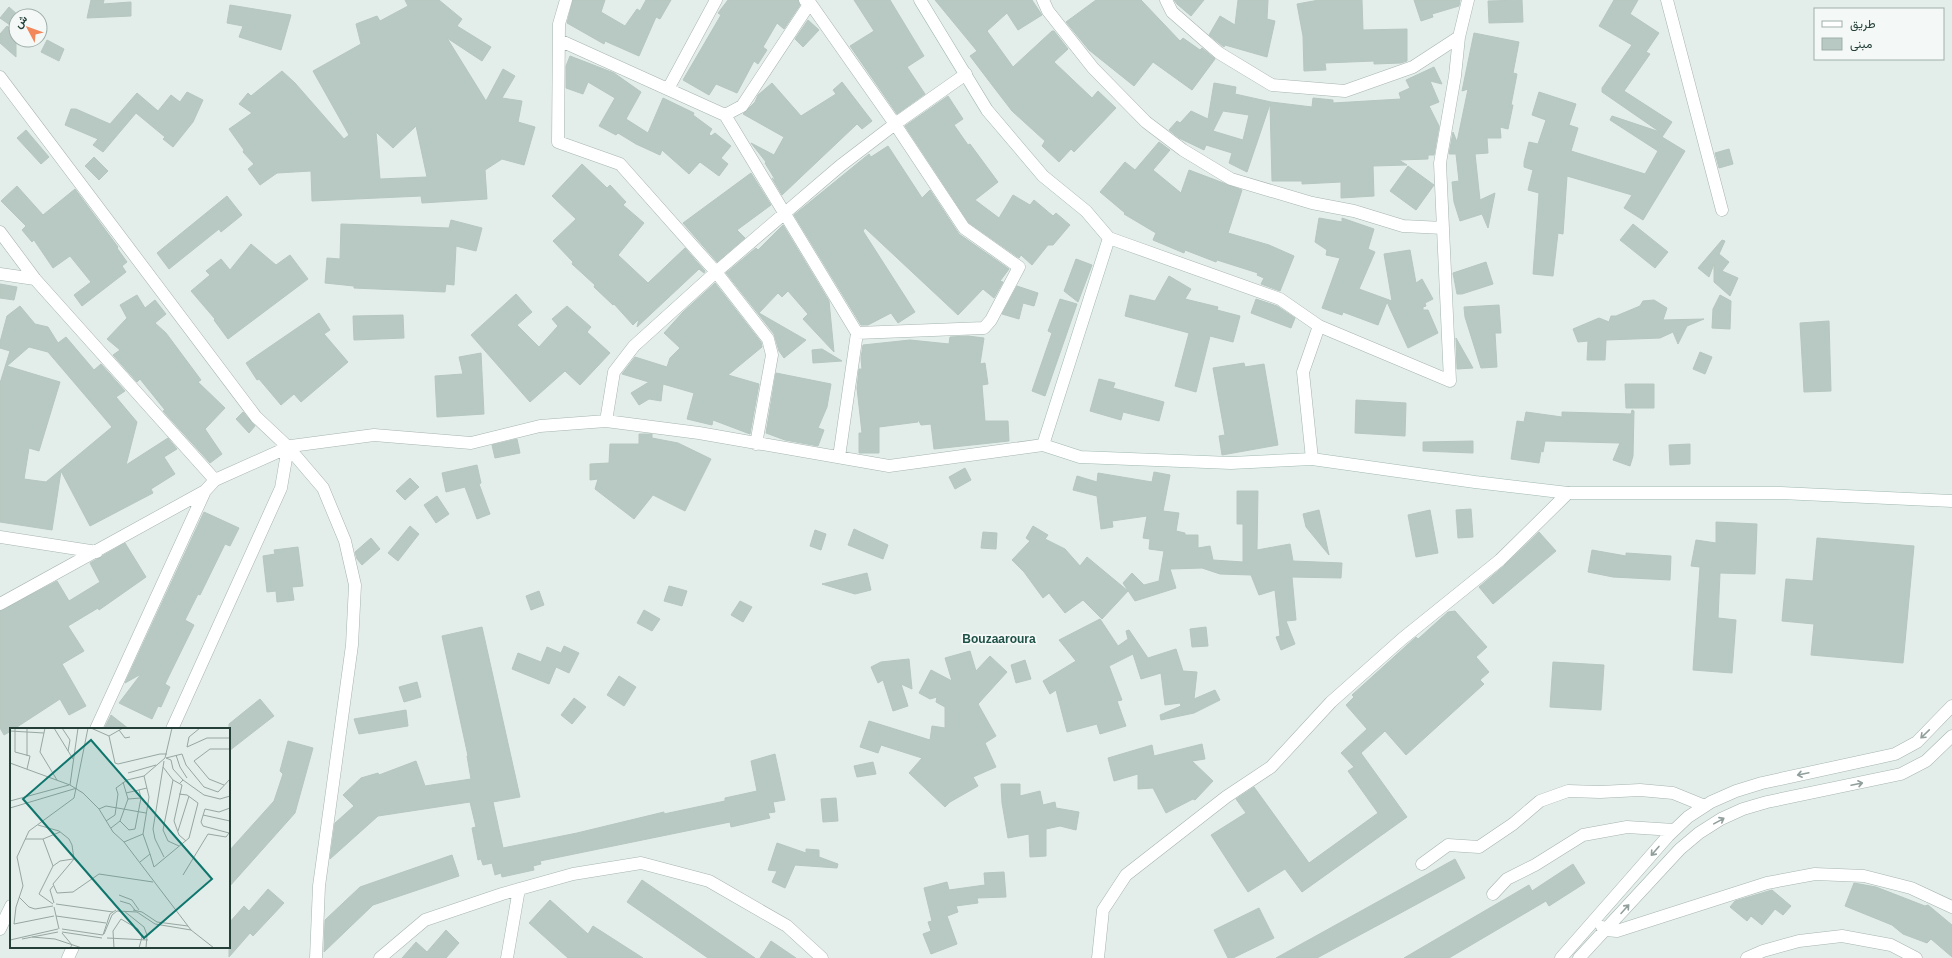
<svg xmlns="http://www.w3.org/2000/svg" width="1952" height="958" font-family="Arial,Vazirmatn,sans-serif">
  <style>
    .building { fill: #b8c8c2; stroke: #b6c7c0; fill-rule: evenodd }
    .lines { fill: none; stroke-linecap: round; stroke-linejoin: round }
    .street-casing { stroke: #a6b5b0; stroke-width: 13 }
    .secondary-casing { stroke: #a1b9b2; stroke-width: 13 }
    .street { stroke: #fff; stroke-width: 12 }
    .secondary { stroke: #fff; stroke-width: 12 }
    .oneway { stroke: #919f9c }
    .labels { text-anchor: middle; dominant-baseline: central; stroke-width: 3.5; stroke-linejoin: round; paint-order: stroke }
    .neighbourhood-label { font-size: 12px; font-weight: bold; fill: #1e5147; stroke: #f4f9f7 }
    .inset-road { fill: none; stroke: #96a7a2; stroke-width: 1 }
    .view { fill: #0f766e; fill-opacity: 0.15; stroke: #0f766e; stroke-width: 2 }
    .inset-edge { fill: none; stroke: #233f38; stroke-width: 2 }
  </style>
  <rect width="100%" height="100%" fill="#e3ede9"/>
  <path class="building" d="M91,0h13l-1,4 28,-2v14l-44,2z
    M405,0h34l23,19 -5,7 34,21 -9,14 -35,-23 39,63 17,-32 12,7 -13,22 20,3 -4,21 17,5 -11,38 -22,-6 -17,11 2,29 -65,4 -1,-7 -109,5 -1,-30 -34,2 -17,12 -12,-16 6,-5 -11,-12 1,-2 -15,-21 23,-16 -13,-9 9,-11 3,3 31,-25 13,12 49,56 5,-4 -36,-64 48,-27 -5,-20 21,-8 3,5 28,-15zM416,126l11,51 -47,2 -4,-47 17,16z
    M573,0h32l-4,12 24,14 12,-17 3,2 6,-11h25l-11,19 -4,-2 -17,39 -34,-15 -1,3 -37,-21z
    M728,0h70l2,5 -16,24 -7,-6 -14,24 4,3 -9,14 -4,-3 -17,32 -21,-9 -7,11 -26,-15 38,-65 -3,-2z
    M854,0h36l34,56 -17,11 18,27 -28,20 -47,-68 24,-15z
    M935,0h97l10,15 -24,15 -11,-17 -20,18 26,36 39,-36h2l14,18 -14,13 38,36 6,-7 18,17 -42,44 -3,-3 -12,13 -17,-16 3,-5 -33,-30 -23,-30 -19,-25 7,-5z
    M1096,0h45l39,41 3,-3 17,12 2,-2 13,11 -23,31 -39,-28 -19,24 -45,-36 -23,-28z
    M1174,0h30l-13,16 -14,-12z
    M1238,0h30l-1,19 8,2 -8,36 -42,-12 -1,2 -15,-12 11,-19 15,9z
    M1319,0h43l1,30 44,-1v32l-6,2 -27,1v-3l-49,2 1,7 -22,1 -1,-35 -6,-32z
    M1414,0h46l-1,6 -27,8 1,3 -12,4z
    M1522,0l1,22 -34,1 -1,-22z
    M1614,0h24l-8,14 29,19 -13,19 4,2 -26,37 48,31 -10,15 23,14 -42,69 -19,-12 8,-13 -65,-19 -4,58 -5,-1 -5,43 -20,-2 6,-81 -11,-3 5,-20 -9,-3v-5l5,-20 9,2 8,-24 -14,-5 7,-23 37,12 -7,21 9,3 -7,23 74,23 13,-23 -48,-31 2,-4 48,16 -58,-40v-4l30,-43 -33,-19z
    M230,5l61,10 -10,35 -42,-13 4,-11 -16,-3z
    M9,7l9,8 -8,10 -10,-7z
    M808,20l11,10 -16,17 -8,-8z
    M7,26l9,7v24l-16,-14v-9z
    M1474,33l45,9 -6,31 4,1 -6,31h2l-5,24 -8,-2 1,11h-14l1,15 -13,1 5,46 15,-7 -7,35 -6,-14 -22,7 -6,-19 -2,-20 7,-1 -3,-27h-7l4,-22 4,10 11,-53 -6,2z
    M47,40l17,9 -5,12 -18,-9z
    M570,56l44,17 27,19 -15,27 22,14 15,-35 31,15 -1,2 19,14 -3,5 2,2 4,-3 16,13 -10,12 7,6 -9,12 -19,-14 -11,12 -27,-24 -2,5 -24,-11 -18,-11 -2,2 -17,-9 16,-28 -27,-16 -5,12 -17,-6v-22z
    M1434,67l8,17 -12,-3 9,21 -10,4 10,20 -5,29h-6v4l-29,1 8,5 -34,1 1,30 -33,2v-16l-39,2v-3h-30l-2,-77 -23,68 -18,-9 3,-10 -26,-8 -2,5 -25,-12 -10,-8 8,-9 3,2 11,-12 17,8 6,-36 22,4 -1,7 36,8 41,5 1,-9 20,2v3l68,-4 -2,-6 11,-5 -4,-8zM1223,111l26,4 -6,25 -30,-9z
    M842,82l30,39 -10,8 -5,-5 -75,71 -10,-17 4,3 -11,-18 1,-1 -15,-19 23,12 10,-18 -41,-23 12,-12 3,-7 14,-12 29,33 35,-22 -3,-4z
    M187,92l16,8 -10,22 -20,25 -10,-8 2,-2 -29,-24 -33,39 -10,-7 5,-6 -33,-14 6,-16h5l34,15 27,-31 21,18 13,-16 9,7z
    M948,96l15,23 -9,6 14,20 2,-1 28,38 -23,18 24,18 14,-23 17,10 4,-5 19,16 3,-3 14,12 -17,20h-5l-16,20 -11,-10 -2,3 -50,-35 -64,-97z
    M26,130l23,27 -8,7 -24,-26z
    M1159,142l11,8 -17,20 28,23 8,-23 53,20 -14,43 41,12 25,11 -14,35 -19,-7 3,-6 -7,-3 1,-2 -41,-13 -1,2 -31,-12 -1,3 -31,-13 3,-7 -32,-19 1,-1 -25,-21 25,-30 10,8z
    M888,146l34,52 8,-8 29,44 50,35 -9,12 3,1 -9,16 -11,-9 -25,26 -93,-87 -2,3 52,81 -17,11 -7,-10 -23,12h-7l-67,-110 75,-61 2,3z
    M1729,149l4,15 -14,4 -4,-15z
    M94,157l14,14 -9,9 -14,-14z
    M582,164l25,24 3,-3 16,17 -3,3 21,18 -26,32 30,28 37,-35 20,23 -1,2 -5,-4 -62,58 2,-8 -6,6 -19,-21 -1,1 -19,-18 1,-2 -23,-21 1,-2 -20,-21 23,-22 -24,-23z
    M1408,166l26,19 -18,25 -26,-19z
    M751,173l20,32 -34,25 8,8 -28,24 -34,-39z
    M17,186l26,29 32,-26 43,58 -1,1 10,14 -5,4 4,6 -44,34 -8,-11 17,-13 -21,-26 -17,12 -19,-28 -2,2 -10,-12 4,-4 -25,-25z
    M227,196l15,19 -21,17 -2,-3 -50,40 -12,-16z
    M1319,218l23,4v-4l32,11 -6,20 7,3 -16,37 33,12 -8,-47 26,-4 6,33 6,-4 11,20 -8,4 1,3 -3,1v3h5l10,23 -30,15 -21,-46 -9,23 -35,-13 -1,3 -20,-7 18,-50 -14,-3 1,-5 -12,-8z
    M451,220l31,8 -6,23 -20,-5 -2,39 -8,-1 -1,8 -91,-4v-2l-29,-3 2,-25 13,1 1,-35 108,4z
    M1633,224l35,28 -13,16 -35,-28z
    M783,225l46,76 5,51 -31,-33 5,-5 -20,-23 -6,6 -4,-4 -19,20 47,27 -22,18 -5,-7 -5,-17 -48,-61 30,-25 2,2z
    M1722,240l3,1 -6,13 10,8 -7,9 16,7 -8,18 -16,-14v-18l-5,13 -11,-9z
    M251,244l25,21 14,-10 18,24 -80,60 -14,-19 1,-1 -24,-28 19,-16 -4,-4 15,-12 9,11z
    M1076,259l16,6 -14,37 -14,-11z
    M1486,262l7,22 -31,10h-5l-4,-21z
    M1169,276l22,13 -6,10 33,8 -1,3 23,6 -7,26 -23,-6 -14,56 -21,-6 14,-53 -64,-17 5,-21 25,6z
    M715,283l46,59 1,5 -34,28 31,9 -9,50 -37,-14 -1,5 -25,-6 7,-26 -31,-9 -2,17 -12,-2 -10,6 -8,-12 18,-11 -27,-8 13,-17 32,10 3,-9 10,-10 -16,-15 19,-21z
    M0,284l17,3 -3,13 -14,-2z
    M1017,286l21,7 -4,13 -11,-3 -4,16 -17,-5z
    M516,294l16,18 -15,13 22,22 19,-21 -6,-7 15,-13 24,21 -4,5 23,21 -30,32 -15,-14 -35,31 -59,-67z
    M137,295l8,13 10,-8 11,14 -11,9 11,10 35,47 -3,2 27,26 -20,21 17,25 -12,9 -47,-52 2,-1 -25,-31 -3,3 -24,-27 7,-5 -13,-11 20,-21 -7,-13z
    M1720,295l11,6 -1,28 -18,-1 1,-19z
    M1060,299l17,5 -32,92 -13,-5 20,-58 -4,-2z
    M1256,299l21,7 18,12 -4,10 -40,-15z
    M1654,300l13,8 -4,12 41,-1 -17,7 -9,18 -5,-12 -13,6 -54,2 -1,20h-18l1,-19 -10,1 -5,-13 26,-11 10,4 2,-6h5l24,-10 3,-5z
    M1499,305l2,28h-6l2,34 -16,1 -16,-51 -1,-10z
    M20,306l15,18 13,3 10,16 8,-6 28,33 7,-6 24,27 -9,6 21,25 -11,43 42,-27 9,11 -13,8 11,17 -24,15 2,4 -63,33 -29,-55 -9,59 -52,-8v-139l10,-32 -10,-3v-6l7,-26zM29,347l19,5 64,75 -66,55 -22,-3 5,-31 10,3 21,-69 -53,-16z
    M319,313l11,17 -6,4 24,28 -47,40 -7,-8 -13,11 -22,-26 -2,1 -11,-17z
    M403,315l1,23 -50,2 -1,-24z
    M1829,321l2,70 -27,1 -4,-69z
    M968,336l16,2 -4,26 5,-1 3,21 -6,1 3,36h23l1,20 -75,8 -3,-25 -10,1 -3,-6v3l-39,5v26h-20v-20h3l-5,-45 2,-19h3l-1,-11 2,-13 47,-5 39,4 1,-7z
    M1456,338l17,30 -16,1z
    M822,349l20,12 -29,2 -1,-13z
    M1700,352l12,5 -7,17 -12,-5z
    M481,353l3,61 -47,3 -2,-41 28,-2 -4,-17z
    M1244,363l1,4 19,-3 14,81 -56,10 -3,-19 6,-1 -12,-67z
    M776,373l55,11 -4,23 -9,21 6,2 -6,16 -33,-6 -19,-7z
    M1099,379l16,4 -2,5 51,14 -5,19 -36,-9 -2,8 -31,-9z
    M1625,384h29v24h-28z
    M1356,400l50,3 -1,33 -50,-3z
    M1632,410l2,1 -1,45 -3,10 -17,-6 7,-17 -75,-2 -2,11 -2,-1 -2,12 -28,-4 6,-38 7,1 2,-10 36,5v-5l69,2z
    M243,412l12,14 -6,7 -13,-14z
    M639,434h13v4l26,5 33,16 -26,52 -32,-16 -19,24 -39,-30 3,-10 -8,1v-16l19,-1 1,-19h29z
    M517,439l3,14 -25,5 -3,-13z
    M1473,441v12l-50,-2v-9z
    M1690,444v20l-20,1 -1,-20z
    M477,465l4,18 -2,1 11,30 -13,5 -12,-32 -19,5 -4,-19z
    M965,468l6,12 -16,9 -6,-12z
    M1154,472l16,3 -7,36 16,2 -3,18 9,2v2h13v13l12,-2 3,14 30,2v-38h-6v-33h21l-1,59 33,-6 3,17 49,2 -1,15 -49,-1 4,43 -10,1 9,23 -14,6 -5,-13 4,-1 -5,-46 -16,5 -8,-20 -31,-1 -18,-6 -32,1 6,19 -41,13 -12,-18 9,-10 12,12 15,-4 5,-30 -15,-2 1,-10 -7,-1 4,-22 -35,5 1,6 -12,2 -4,-33 -24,-6 4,-14 20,6 1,-9 54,9z
    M410,478l9,9 -14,13 -9,-9z
    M437,496l12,18 -13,9 -12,-18z
    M1471,509l2,28 -15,1 -2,-28z
    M1319,510l10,45 -23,-28 -3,-13z
    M1430,510l8,43 -22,4 -8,-42z
    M204,512l35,16 -9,18 -5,-2 -25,51 -2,-1 -13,26 9,5 -29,59 5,3 -9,20 -3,-1 -6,13 -33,-16 22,-29 -16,9z
    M1716,522l41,2 -2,50 -35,-1 -2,45 18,2 -4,53 -39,-3 7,-103 -9,-1 5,-26 20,3z
    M410,526l9,8 -21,27 -10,-8z
    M1033,526l15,9 -3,4 20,10 15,17 7,-9 41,34 -26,28 -19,-19 -18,13 -16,-20 -6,5 -19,-26 -12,-12 18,-19 -4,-3z
    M854,529l34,16 -5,14 -35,-14z
    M815,530l11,4 -5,16 -11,-4z
    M983,532l14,1 -1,16 -15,-1z
    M1539,532l17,19 -63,53 -14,-17 26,-22z
    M371,538l9,11 -18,16 -5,-6 -2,-7z
    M1817,538l97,8 -11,117 -92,-8 3,-31 -32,-3 4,-42 27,2z
    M125,543l21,34 -47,33 -1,-2 -30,18 16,25 -22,13 24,42 -17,9 -9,-16 -46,30h-3v2l-7,4 -4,-7v-117l57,-30 12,20 31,-19 -10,-19z
    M298,547l5,39 -11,1 2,13 -17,2 -1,-11 -9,1 -4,-36 12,-2 -1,-4z
    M1592,550l34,6v-3l45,3 -1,24 -57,-3 -25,-5z
    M867,573l4,17 -16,4 -33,-10z
    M669,586l18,5 -5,15 -18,-5z
    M539,591l5,14 -13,5 -5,-14z
    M740,601l12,6 -9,15 -12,-7z
    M644,610l16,9 -8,12 -15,-8z
    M1455,611l32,36 -11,10 13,15 -9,8 4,4 -78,71 -21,-24 -24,22 46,64 -105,75 -17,-23 -37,23 -37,-57 35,-22 -10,-14 18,-12 55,76 69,-50 -30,-42 6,-4 -13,-14 26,-24 -21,-24 8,-8 -2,-2 64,-58 2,2 30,-27z
    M1100,619l18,27 10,-7 -2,-8 3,-1 19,28 28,-9 7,22 14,1 -3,27 21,-9 5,10 -26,13 -33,7 -1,-5 21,-9 -1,-3 -15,2 -4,-32 -20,6 -8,-25 -24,12 13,34 -5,1 9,25 -26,8 -3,-10 -30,8 -11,-42 -6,4 -7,-13 33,-20 -17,-21z
    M482,627l38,170 -27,5 10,46 74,-15 87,-21v2l61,-13v-3l32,-7 -6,-30 24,-7 10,46 -12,2 2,10 -7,1 2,5 -39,9 -1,-5 -190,39 1,3 -8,2 1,4 -32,7 -1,-4 -6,2 -3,-12 -9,2 -2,-6 -3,1 -6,-32 4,-1 -6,-25 -92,14 -48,43 5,-36 19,-17 -11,-11 18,-17 17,-5 1,2 37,-14 9,25 46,-7 -4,-23h1l-26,-120z
    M1206,627l2,19 -16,1 -2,-18z
    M564,646l15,7 -10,20 -13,-6 -7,17 -37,-15 6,-16 23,9 6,-15 14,6z
    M970,651l6,20 14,-15 17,16 -29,32 18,32 -11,7 11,24 -23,10 5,9 -28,16 -5,5 -36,-34 13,-15 -41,-13 -3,8 -18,-6 9,-26 61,19 2,-14 13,2v-21l-9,-5 1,-5 -7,2 -11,-6 12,-23 21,11 -7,-23z
    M909,659l3,30 -11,-5 7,22 -15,5 -10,-31 -5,3 -7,-16 10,-5z
    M1025,660l6,19 -15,4 -5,-18z
    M1553,662l51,3 -3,45 -51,-3z
    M619,676l17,11 -12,19 -17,-11z
    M417,682l4,15 -17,5 -5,-15z
    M574,698l12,9 -14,17 -11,-9z
    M260,699l14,17 -45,35v-27z
    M406,710l2,16 -49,8 -5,-15z
    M111,715l18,14h-25z
    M288,741l25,7 -18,65 -66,74v-36l45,-50 9,-27 -3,-3z
    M1202,744l3,15 -13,2 21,20 -18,19 -2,-1 -27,14 -13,-25 -15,1v-15l-24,7 -6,-23 44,-13 2,11z
    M873,762l3,12 -19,3 -3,-11z
    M1001,784h19v12l20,-5 3,14 12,-3 1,6 23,4 -3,18 -16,-4 -14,3v27l-16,1 -1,-23 -21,4 -6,-35z
    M836,798l2,23 -15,1 -2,-23z
    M777,843l29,10v-4l13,1v7l19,7 -1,4 -42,-3 -10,23 -13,-6 5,-11 -9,-1z
    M452,855l7,21 -86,29 -49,47 1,-32 35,-33z
    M1455,859l10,19 -70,38 -78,42h-41z
    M1573,864l12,19 -36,23 -3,-5 -97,57h-45l125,-73 3,6z
    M1004,872l2,25 -29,1 1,5 -22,3 2,6 -11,4 10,28 -26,10 -8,-20 8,-3 -3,-9 4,-1 -8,-33 23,-6 2,8 36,-5 -1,-12z
    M642,880l113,78h-47l-81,-56z
    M1854,883l22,4 49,19 3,-1 24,20v32l-21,-18 -4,4 -24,-9 -11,-9 -47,-19z
    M268,889l16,14 -31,33 -3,-3 -21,24v-34l15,-17 5,5z
    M1772,890l19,16 -8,9 -8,-6 -13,16 -11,-9 -4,5 -17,-14 5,-6z
    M550,900l38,34 5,-8 50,32h-75l-39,-35z
    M1259,908l15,30 -41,20h-5l-14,-28z
    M446,930l13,13 -13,15h-44l14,-16 11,10z
    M771,941l25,17h-36z"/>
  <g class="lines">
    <g class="street-casing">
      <path id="street" d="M566,0l-7,24 -1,118 62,22 96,108 52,67 4,16 -16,89
        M805,0l5,3 85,121 69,104 55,39 -28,53 -7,8 -127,5
        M1043,0l5,11 45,57 53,54 37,28 48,29 81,24 42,8 49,15 40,2
        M1166,0l6,12 47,41 53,32 73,6 68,-24 46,-30
        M1667,0l55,210
        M559,40l166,75 132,218 -18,124
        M0,77l256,340 32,30 35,41 22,53 10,44 -3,60 -33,241 -3,72
        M668,89l48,-89
        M725,115l17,-9 68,-103
        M0,232l35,47 180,201
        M1109,238l171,61 39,27 -16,46 9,87
        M0,274l35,5
        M1319,326l131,55 -10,-218 15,-87 4,-39 9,-37
        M606,421l8,-49 20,-26 82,-74 124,-106 55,-42 71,-50
        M0,537l97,15
        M0,604l205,-113 10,-11 76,-34 83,-11 97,8 69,-17 66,-5 93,12 190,33 154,-21
        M96,729l109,-238
        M172,729l109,-241 7,-41
        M1433,856l-11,8 26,-19 31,2 34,-23 27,-23 28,-10 32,1 40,-2 33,3 32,13
        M1493,894l14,-15 28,-14 48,-30 44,-8 47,3
        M1602,927l4,3 11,1 150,-48 48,-9 49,2 47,12 41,19
        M0,929l11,-23
        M68,958l5,-11
        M380,958l45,-38 77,-26 71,-20 68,-11 68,18 78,45 35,32
        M507,958l12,-69
        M1098,958l5,-48 23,-35 100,-78 45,-30 60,-65 71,-63 98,-79 68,-67
        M1561,958l107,-122 20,-19 23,-15 25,-11 26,-8 133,-29 22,-12 35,-36
        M1579,958l101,-109 19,-16 22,-14 22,-10 24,-7 134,-28 25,-13 26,-25
        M1747,958l16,-7 36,-10 43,-5 49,9 25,13"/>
    </g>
    <g class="secondary-casing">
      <path id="secondary" d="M920,0l67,110 56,66 43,35 23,27 -66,207 37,12 151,6 81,-4 163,23 93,11h213l171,8"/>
    </g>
    <use href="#street" class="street"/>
    <use href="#secondary" class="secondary"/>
  </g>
  <defs><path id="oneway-shaft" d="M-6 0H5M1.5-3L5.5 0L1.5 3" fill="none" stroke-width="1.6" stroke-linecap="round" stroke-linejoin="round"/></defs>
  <g class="oneway">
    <use href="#oneway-shaft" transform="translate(1925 734) rotate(136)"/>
    <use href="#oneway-shaft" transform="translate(1803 774) rotate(168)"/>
    <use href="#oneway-shaft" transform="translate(1857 784) rotate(-12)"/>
    <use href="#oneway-shaft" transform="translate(1719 821) rotate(-29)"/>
    <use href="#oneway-shaft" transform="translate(1655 851) rotate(131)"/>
    <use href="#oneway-shaft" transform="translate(1625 909) rotate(-48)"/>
  </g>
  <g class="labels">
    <g class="neighbourhood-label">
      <text x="999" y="639">Bouzaaroura</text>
    </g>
  </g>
  <g transform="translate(10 728)">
    <rect width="220" height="220" fill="#e3ede9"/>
    <path class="inset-road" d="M5,0v24l15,4 -3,13M35,0l-5,24 17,28M44,0l19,31M52,0l8,12 -2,11M81,0l18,8 14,-8M190,0l-11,9 -2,10 20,-9h23M109,2l6,8 5,-1M0,3l34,2M99,8l6,27 3,1 42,-10h7M166,27l4,12 7,11M17,28v-28M156,30l16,-4 4,11 18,22 14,5 12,-13M156,30l5,2 2,9 10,11M154,33l-11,68 2,10 9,18M0,35l60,22 13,8 16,16 14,23 11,10 67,88 23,18M153,39l10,13 9,5 -8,36 5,14 7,6M118,45l28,-8M163,52l-10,50 5,11 11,5M170,55l3,-3 21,15 16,4 10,-3M60,57l8,-57M214,57l-15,-6 -15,-18 16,-12h20M116,65l21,-5M118,71l13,-1M0,73l59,-16M0,80l67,-20M89,81l7,-3 40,7M193,87l27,6M96,93l9,-6 3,-21 -2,-6 11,-8 17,-4M110,93l9,9 6,-1 6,-31 -2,-8M28,97l21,6 10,8 3,6 2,14 -21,25 4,9 16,-1 26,-18 54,8M101,100l9,-7 8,-22 -5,-17M168,103l11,-35M219,105l-26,-7 -2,-4 4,-13 14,3 11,-4M15,111h18l17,-7M33,111l10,27 -14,28 14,10M114,114l19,-8 6,-37 -5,-21 21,-18 7,-30M140,126l4,13 35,-29 9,-35 -11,-8 -8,-1M130,134l10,-8 -7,-20M43,138l7,-5 13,-2M173,147l25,-41 18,3 3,-4M43,158l-3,4 4,13M109,167l13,5 7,10M9,169l10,10 6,2 18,-3M110,173l10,3 5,6M46,176l57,8M44,179l5,22M123,182l9,2 15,10 31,4M114,183l20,16 3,8 -1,13M44,188l-40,8 2,-17 7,-21 -6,-29 12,-26 45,-33 14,-70M46,188l50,7M52,201l41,6M52,204l40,6M52,205l10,12 -2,3M94,206l8,-19 5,-4 20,1 18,12 36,6M93,207l7,-21 6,-4M22,209l23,2 27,9M97,210l41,2M12,211l36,-7M0,212l48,-11M104,220l-1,-17 8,-12 17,10 4,8 -3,11"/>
    <path class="view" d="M81,12l121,139 -68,59 -121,-139z"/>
    <rect width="220" height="220" class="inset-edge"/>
  </g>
  <rect x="1814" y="8" width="130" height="52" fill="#f4f9f7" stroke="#a0afab"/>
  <rect x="1822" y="21" width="20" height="6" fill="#ffffff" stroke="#a0afab"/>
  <text x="1850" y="28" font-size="12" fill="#233f38">طريق</text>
  <rect x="1822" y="38" width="20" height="12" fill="#b8c8c2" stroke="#a0afab"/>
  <text x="1850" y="48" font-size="12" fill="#233f38">مبنى</text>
  <g transform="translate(28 28) rotate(311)"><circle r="19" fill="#f4f9f7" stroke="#a0afab"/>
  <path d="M0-3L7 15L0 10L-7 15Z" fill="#f2875c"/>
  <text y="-6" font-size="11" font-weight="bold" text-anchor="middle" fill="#233f38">ش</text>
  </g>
</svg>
